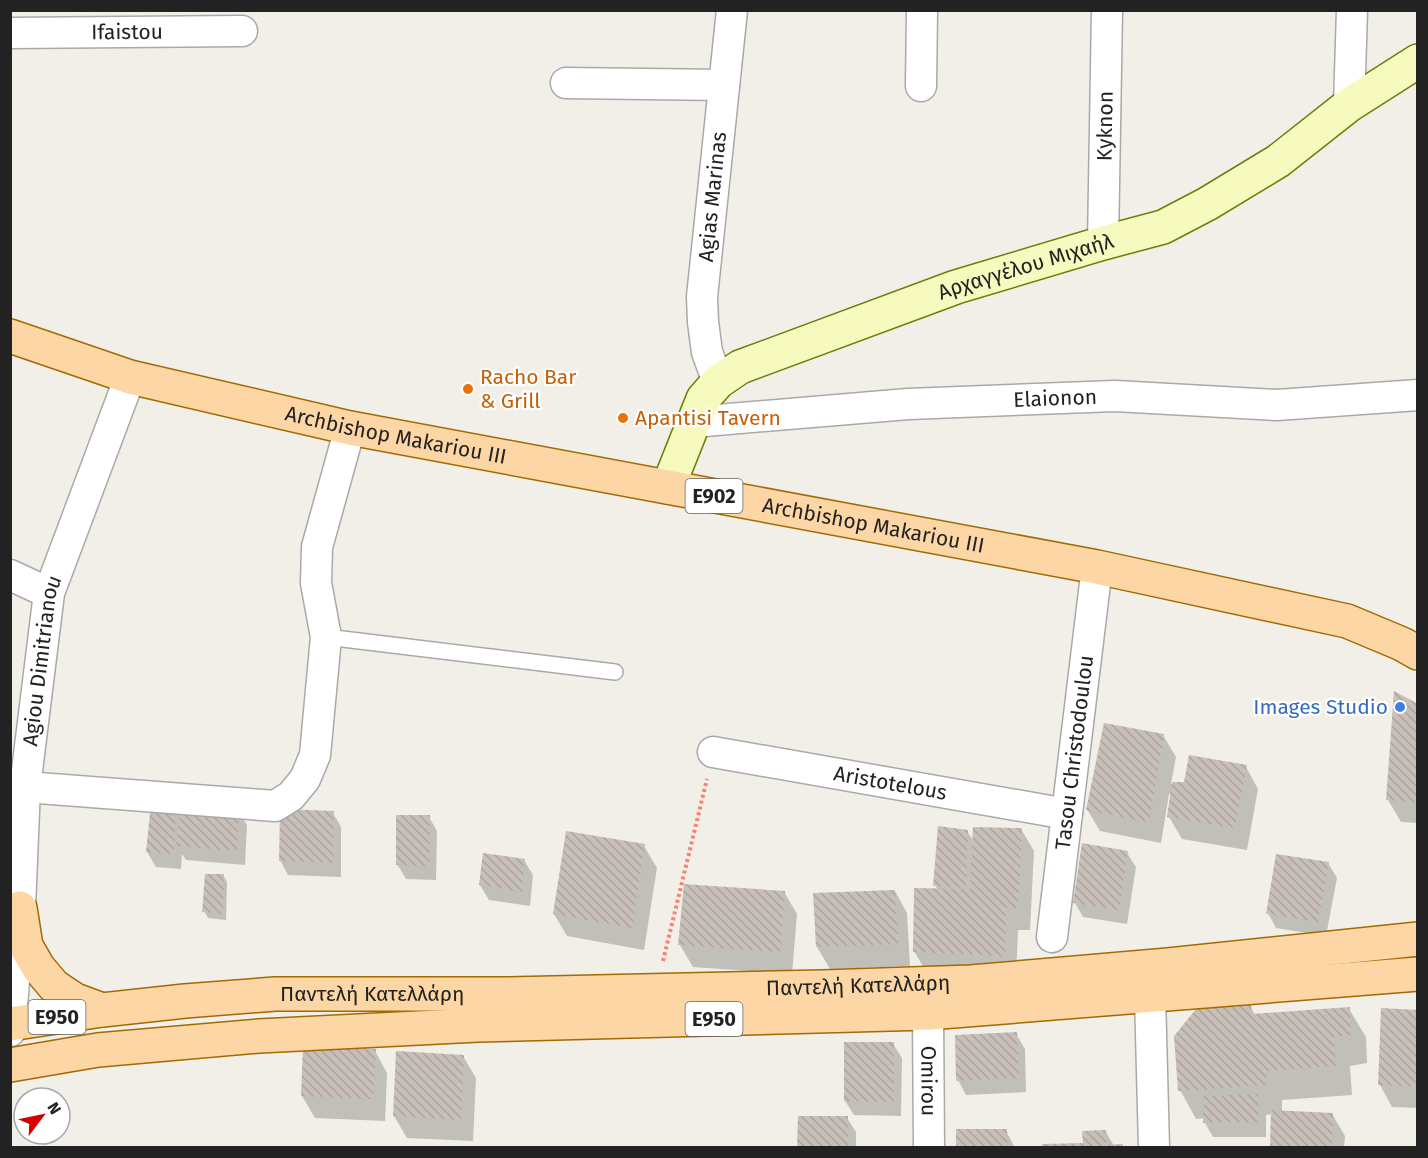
<svg xmlns="http://www.w3.org/2000/svg" width="1428" height="1158" font-family="'Fira Sans',sans-serif">
  <style>
    .shadow { fill: #0003 }
    .building { fill: url(#building-back-hatch) }
    .lines { fill: none; stroke-linecap: round; stroke-linejoin: round }
    .lane-casing { stroke: #a9a9a9; stroke-width: 18 }
    .street-casing { stroke: #a9a9a9; stroke-width: 33 }
    .secondary-casing { stroke: #707d05; stroke-width: 36 }
    .primary-casing { stroke: #a06b00; stroke-width: 36 }
    .path { stroke: #fa8072; stroke-width: 4; stroke-dasharray: 3 3; stroke-linecap: butt }
    .lane { stroke: #fff; stroke-width: 15 }
    .street { stroke: #fff; stroke-width: 30 }
    .secondary { stroke: #f7fabf; stroke-width: 33 }
    .primary { stroke: #fcd6a4; stroke-width: 33 }
    .food-dot { fill: #e8710a; stroke: #fff; stroke-width: 2 }
    .shop-dot { fill: #3f7fe0; stroke: #fff; stroke-width: 2 }
    .labels { text-anchor: middle; dominant-baseline: central; stroke-width: 4.5; stroke-linejoin: round; paint-order: stroke }
    .shield { fill: #fff; stroke: #646464; stroke-width: 1.5 }
    .shield-label { font-size: 20px; font-weight: bold; fill: #222 }
    .street-label { font-size: 21px; fill: #222; stroke: #fff }
    .food-label { font-size: 21px; fill: #c56008; stroke: #fff; text-anchor: start }
    .shop-label { font-size: 21px; fill: #366cbe; stroke: #fff; text-anchor: end }
  </style>
  <defs>
    <pattern id="building-back-hatch" width="6" height="6" patternUnits="userSpaceOnUse" patternTransform="scale(1.5)"><rect width="6" height="6" fill="#c7bfb8"/><path d="M-1 5l2 2M0 0l6 6M5-1l2 2" fill="none" stroke="#aba49e"/></pattern>
  </defs>
  <rect width="100%" height="100%" fill="#f2efe9"/>
  <path class="shadow" d="M1418,706v117l-17,-1 -13,-22z
    M1163,735l13,22 -5,27h14l61,-17 12,22 -11,61 -65,-11 -13,-22 3,-23h-3l-8,49 -61,-12 -13,-22z
    M153,804l85,6 9,15 -2,40 -59,-5 -4,-6 -1,15 -25,-2 -9,-15z
    M333,813l8,14v50l-53,-2 -8,-15z
    M429,817l8,14 -1,49 -30,-1 -9,-15z
    M1021,829l13,22 -4,79h-12l-2,47 -89,-4 -13,-22 24,-61 -3,-5 32,-54 7,11z
    M644,846l13,22 -13,82 -77,-14 -13,-22z
    M1127,853l9,14 -9,57 -44,-7 -8,-14z
    M524,860l9,15 -3,31 -41,-6 -9,-15z
    M1328,863l9,15 -11,58 -50,-8 -8,-15z
    M223,875l4,7 -1,38 -18,-2 -4,-7z
    M895,891l12,22 3,53 -80,3 -13,-22z
    M784,892l13,22 -5,60 -99,-7 -13,-22z
    M1250,1006l5,9 94,-6 17,28 1,26 -17,3 2,29 -70,5v12l50,2 13,22 -1,12h-73l1,-34 -6,1v22h-53l-8,-14v-5l-9,1 -16,-29z
    M1418,1011v97l-26,-1 -12,-22z
    M1016,1034l9,15 1,43 -60,3 -8,-15z
    M893,1044l9,14 -1,58 -47,-1 -9,-14z
    M375,1051l12,22 -2,48 -70,-3 -13,-22z
    M463,1056l13,22 -3,63 -66,-3 -13,-22z
    M847,1118l9,14v16h-57z
    M1006,1131l9,17h-58z
    M1106,1132l8,14 -30,-2z"/>
  <path class="building" d="M1394,691l24,13v98l-32,-2z
    M1104,723l60,11 -15,88 -63,-12z
    M1189,755l58,10 -12,63 -68,-11 5,-35h12z
    M151,803l25,1 -2,50 -28,-2z
    M181,804l58,4 -2,43 -61,-5z
    M280,809l54,2 -1,52 -54,-2z
    M396,815h34l-1,51 -33,-1z
    M938,826l30,4 -2,58 -33,-2z
    M973,827l49,1 -4,80h-12l-1,48 -92,-4 1,-64 56,1z
    M566,831l79,13 -13,84 -79,-14z
    M1082,843l46,8 -9,59 -46,-7z
    M483,853l42,6 -3,33 -43,-7z
    M1276,854l53,8 -11,60 -52,-8z
    M205,874h19l-1,40 -21,-2z
    M684,884l101,7 -5,61 -102,-7z
    M895,890l3,54 -82,3 -3,-54z
    M1251,1004l1,10 98,-7 1,28 -17,2 2,29 -70,5 1,14 -89,6 -4,-55 22,-27z
    M1381,1008l37,2v77l-40,-2z
    M1017,1032l2,46 -63,3 -1,-46z
    M844,1042h50v60l-50,-1z
    M303,1046l73,3 -3,50 -72,-3z
    M396,1051l68,4 -3,65 -68,-4z
    M1258,1094l1,28 -56,1 1,-27z
    M1271,1110l62,3 -1,35h-62z
    M798,1116h50v32h-51z
    M956,1129h51v19h-51z
    M1106,1130v15l17,-1v4h-81v-4l41,-1 -1,-12z"/>
  <g class="lines">
    <g class="lane-casing">
      <path id="lane" d="M326,637l289,35"/>
    </g>
    <g class="street-casing">
      <g id="street">
        <path id="s1" d="M10,33l232,-2"/>
        <path d="M566,83l158,2"/>
        <path d="M921,86l1,-76"/>
        <path d="M1349,105l3,-95"/>
        <path id="s2" d="M1103,243l4,-233"/>
        <path id="s3" d="M718,382l-11,-30 -4,-30 -1,-25 30,-287"/>
        <path id="s4" d="M693,422l215,-18 207,-8 162,9 141,-10"/>
        <path d="M10,575l39,18"/>
        <path id="s5" d="M713,752l354,62"/>
        <path d="M25,787l250,19 16,-10 14,-17 10,-24 11,-118 -10,-54 1,-36 33,-119"/>
        <path id="s6" d="M1052,937l45,-370"/>
        <path d="M1150,995l4,153"/>
        <path id="s7" d="M928,1013l1,135"/>
        <path id="s8" d="M10,1031l10,-123 5,-121 24,-194 81,-216"/>
      </g>
    </g>
    <g class="secondary-casing">
      <g id="secondary">
        <path id="s9" d="M668,487l35,-88 15,-17 22,-15 216,-80 147,-44 60,-16 44,-23 71,-43 71,-56 69,-44"/>
      </g>
    </g>
    <g class="primary-casing">
      <g id="primary">
        <path id="s10" d="M10,336l120,41 220,51 747,139 250,54 55,23 16,9"/>
        <path d="M20,908l6,38 12,21 16,19 21,14 27,10"/>
        <path id="s11" d="M10,1024l92,-14 83,-9 90,-7h233l315,-7 148,-5 197,-17 250,-26"/>
        <path d="M10,1065l88,-15 161,-14 219,-11 450,-12 490,-39"/>
      </g>
    </g>
    <path class="path" d="M663,961l44,-182"/>
    <use href="#lane" class="lane"/>
    <use href="#street" class="street"/>
    <use href="#secondary" class="secondary"/>
    <use href="#primary" class="primary"/>
  </g>
  <g class="food-dot">
    <circle cx="468" cy="389" r="6"/>
    <circle cx="623" cy="418" r="6"/>
  </g>
  <circle class="shop-dot" cx="1400" cy="707" r="6"/>
  <g class="labels">
    <g class="shield">
      <rect x="685.5" y="479" width="57" height="34" rx="4.5"/>
      <rect x="28.5" y="1000" width="57" height="34" rx="4.5"/>
      <rect x="685.5" y="1002" width="57" height="34" rx="4.5"/>
    </g>
    <g class="shield-label">
      <text x="714" y="496">E902</text>
      <text x="57" y="1017">E950</text>
      <text x="714" y="1019">E950</text>
    </g>
    <g class="street-label">
      <text stroke="none"><textPath href="#s1" startOffset="117">Ifaistou</textPath></text>
      <text stroke="none"><textPath href="#s2" startOffset="117">Kyknon</textPath></text>
      <text stroke="none"><textPath href="#s3" startOffset="188">Agias Marinas</textPath></text>
      <text stroke="none"><textPath href="#s9" startOffset="447">Αρχαγγέλου Μιχαήλ</textPath></text>
      <text stroke="none"><textPath href="#s4" startOffset="363">Elaionon</textPath></text>
      <text stroke="none"><textPath href="#s10" startOffset="399">Archbishop Makariou III</textPath></text>
      <text stroke="none"><textPath href="#s10" startOffset="885">Archbishop Makariou III</textPath></text>
      <text stroke="none"><textPath href="#s8" startOffset="372">Agiou Dimitrianou</textPath></text>
      <text stroke="none"><textPath href="#s6" startOffset="186">Tasou Christodoulou</textPath></text>
      <text stroke="none"><textPath href="#s5" startOffset="180">Aristotelous</textPath></text>
      <text stroke="none"><textPath href="#s11" startOffset="850">Παντελή Κατελλάρη</textPath></text>
      <text stroke="none"><textPath href="#s11" startOffset="364">Παντελή Κατελλάρη</textPath></text>
      <text stroke="none"><textPath href="#s7" startOffset="68">Omirou</textPath></text>
    </g>
    <g class="food-label">
      <text x="480" y="377">Racho Bar<tspan x="480" dy="24">&amp; Grill</tspan></text>
      <text x="635" y="418">Apantisi Tavern</text>
    </g>
    <g class="shop-label">
      <text x="1388" y="707">Images Studio</text>
    </g>
  </g>
  <rect width="1428" height="1158" fill="none" stroke="#222222" stroke-width="24"/>
  <g transform="translate(42 1116) rotate(58)"><circle r="28" fill="#ffffff" stroke="#a7a7a7" stroke-width="1.5"/>
  <path d="M0-4.5L10 22L0 15L-10 22Z" fill="#d40000"/>
  <text y="-9" font-size="16" font-weight="bold" text-anchor="middle" fill="#222222">N</text>
  </g>
</svg>
